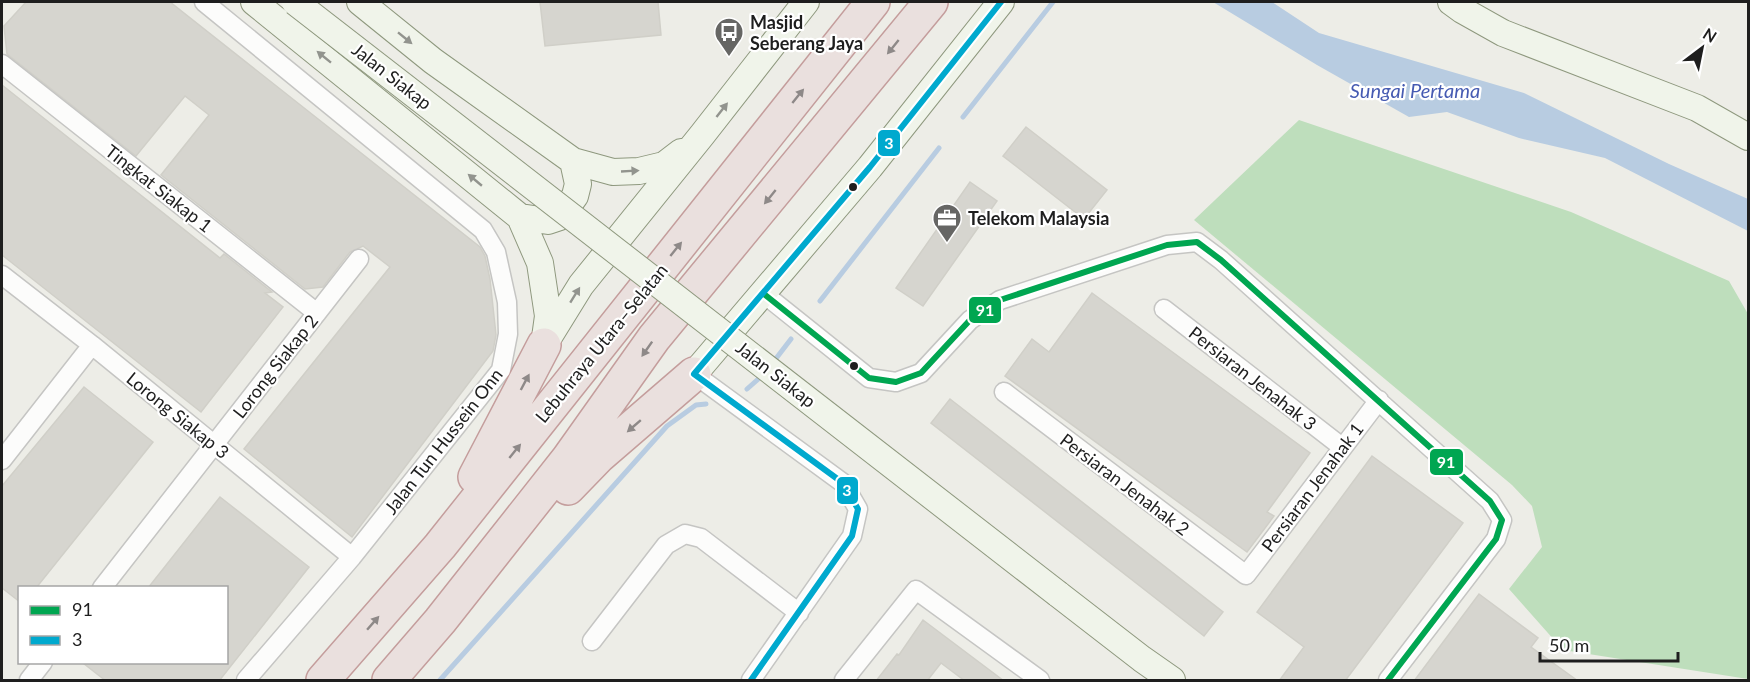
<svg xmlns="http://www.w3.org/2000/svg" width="1750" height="682" font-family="Lato,sans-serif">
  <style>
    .forest { fill: #bedebc }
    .water { fill: #b8cce1 }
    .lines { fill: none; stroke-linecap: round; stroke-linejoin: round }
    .stream { stroke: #b8cce1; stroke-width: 5 }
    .building { fill: #d6d5cf; stroke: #d0cfc8; stroke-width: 1.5 }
    .street-casing { stroke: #c5c5c3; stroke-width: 21 }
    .secondary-casing { stroke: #8e987e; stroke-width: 28 }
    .highway-casing { stroke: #c49d9c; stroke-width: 36 }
    .street { stroke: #fcfcfb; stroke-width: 18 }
    .secondary { stroke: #f0f4ea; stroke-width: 26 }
    .highway { stroke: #eae0de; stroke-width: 33 }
    .secondary-bridge-casing { stroke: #8e987e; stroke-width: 28; stroke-linecap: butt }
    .secondary-bridge { stroke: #f0f4ea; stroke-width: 26 }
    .bus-1-casing { stroke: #fff; stroke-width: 10 }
    .bus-2-casing { stroke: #fff; stroke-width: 10 }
    .bus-1 { stroke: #00a651; stroke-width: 6 }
    .bus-2 { stroke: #00a9ce; stroke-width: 6 }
    .oneway { fill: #92948e }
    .oneway2 { fill: #8e8988 }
    .bus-dot { fill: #1e1e1e; stroke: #fff; stroke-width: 2 }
    .labels { text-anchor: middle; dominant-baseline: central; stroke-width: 4.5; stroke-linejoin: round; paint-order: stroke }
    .poi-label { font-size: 18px; font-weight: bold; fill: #1e1e1e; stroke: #fff; text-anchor: start }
    .street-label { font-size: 18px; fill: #1e1e1e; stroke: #fff }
    .water-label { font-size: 20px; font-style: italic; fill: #465bb2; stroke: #fff }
    .line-badge { stroke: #fff; stroke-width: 2 }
    .badge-label { font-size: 16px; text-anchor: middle; font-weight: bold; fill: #fff }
  </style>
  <rect width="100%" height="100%" fill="#edede7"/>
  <path class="forest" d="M1299,120l272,92 158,69 19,33v365l-185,-29 -54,-61 33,-42 -10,-41 -20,-21 -318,-265z"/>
  <path class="water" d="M1213,2h59l47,31 205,60 145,71 79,35v32l-143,-73 -86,-20 -72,-26 -38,5 -92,-52z"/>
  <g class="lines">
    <path class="stream" d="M963,117l90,-115
      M820,301l119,-153
      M771,365l20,-26
      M747,389l17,-15
      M440,680l227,-254 29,-21 10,-1"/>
  </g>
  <path class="building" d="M26,2h144l310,245 5,9 5,23 6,56 -3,16 -141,186 -108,-88 146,-182 -27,-21 -13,6 -27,35 -18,2 -144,-114 48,-60 -24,-19 -49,60 -129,-102 -3,-28z
    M540,2h118l3,33 -116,11z
    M2,85l218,173 4,-4 48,38 -7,1 18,14 -82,105 -199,-157z
    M1026,127l81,63 -23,29 -81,-63z
    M970,182l27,19 -74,105 -27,-18z
    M1092,293l218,160 -43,59 7,4 -27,36 -242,-176 27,-37 17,13z
    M84,387l69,55 -117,146h-16v14l-18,-14v-102z
    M950,399l273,213 -19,24 -273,-213z
    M1372,456l91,67 -118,158h-66l25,-34 -47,-35z
    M220,497l89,70 -90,114h-113l-23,-18h143v-75h-78z
    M1479,594l59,44 -7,9 47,34h-164z
    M923,620l81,61h-39l-24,-18 -14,18h-51l21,-27 2,1z"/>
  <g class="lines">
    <g class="street-casing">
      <path id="street" d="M204,2l279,228 13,22 11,50 1,32 -7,36 -149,187 -106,123
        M2,64l315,249
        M2,275l90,70 260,212
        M764,294l105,84 27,4 25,-9 49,-53 30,-20 167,-55 30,-3 24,18 269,241 12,19 -6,19 -108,141
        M1164,309l178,138
        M694,374l149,109 15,26 -6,27 -101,144
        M1004,392l242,183 133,-175
        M2,460l90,-115
        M102,588l257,-329
        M592,641l74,-96 19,-11 16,4 98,75
        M29,680l14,-18
        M844,680l72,-90 124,90"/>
    </g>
    <g class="secondary-casing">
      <path id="secondary" d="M254,2l266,215 20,46 8,53 -4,29
        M360,2l73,59 140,100 40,11 26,-1 25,-6 17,-13
        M1451,2l11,8 41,23 194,75 51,29
        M520,217l28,4 12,-4 15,-21 3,-12 -5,-23
        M547,340l34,-55 121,-150 104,-133
        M694,374l176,-207 131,-165
        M1058,594l84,65 30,21"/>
    </g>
    <g class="highway-casing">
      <path id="highway" d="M475,477l69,-132
        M568,488l31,-32 95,-82
        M323,680l117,-134 433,-544
        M389,680l51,-59 128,-162 86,-121 277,-336"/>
    </g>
    <use href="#street" class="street"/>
    <use href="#secondary" class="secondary"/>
    <use href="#highway" class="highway"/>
    <g class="secondary-bridge-casing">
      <path id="secondary-bridge" d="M295,2l763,592"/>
    </g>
    <use href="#secondary-bridge" class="secondary-bridge"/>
    <g class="bus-1-casing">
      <path id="bus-1" d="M764,294l105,84 27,4 25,-9 49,-53 30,-20 167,-55 30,-3 24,18 269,241 12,19 -6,19 -108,141"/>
    </g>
    <g class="bus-2-casing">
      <path id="bus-2" d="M751,680l101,-144 6,-27 -15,-26 -149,-109 176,-207 131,-165"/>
    </g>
    <use href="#bus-1" class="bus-1"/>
    <use href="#bus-2" class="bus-2"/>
  </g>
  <defs><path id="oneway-solid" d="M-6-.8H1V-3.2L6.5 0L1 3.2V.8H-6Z" transform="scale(1.5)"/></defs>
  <g class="oneway">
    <use href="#oneway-solid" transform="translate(405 38) rotate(39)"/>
    <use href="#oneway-solid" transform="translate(324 57) rotate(-141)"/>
    <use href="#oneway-solid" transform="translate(722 110) rotate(-52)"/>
    <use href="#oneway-solid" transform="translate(630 171) rotate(-3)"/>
    <use href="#oneway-solid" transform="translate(475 180) rotate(-140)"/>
    <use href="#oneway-solid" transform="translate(575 295) rotate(-58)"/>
  </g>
  <g class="oneway2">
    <use href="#oneway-solid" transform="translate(893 47) rotate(129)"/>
    <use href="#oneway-solid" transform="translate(798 96) rotate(-51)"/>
    <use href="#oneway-solid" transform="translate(770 197) rotate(129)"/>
    <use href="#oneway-solid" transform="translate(676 249) rotate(-51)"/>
    <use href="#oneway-solid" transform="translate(647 349) rotate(125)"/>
    <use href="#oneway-solid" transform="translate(525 382) rotate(-62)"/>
    <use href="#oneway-solid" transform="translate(634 426) rotate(139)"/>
    <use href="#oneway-solid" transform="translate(515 451) rotate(-51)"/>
    <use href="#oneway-solid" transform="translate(373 623) rotate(-49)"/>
  </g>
  <defs>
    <g id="bus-pin" transform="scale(1.5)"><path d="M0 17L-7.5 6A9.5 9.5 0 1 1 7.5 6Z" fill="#666664" stroke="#fff"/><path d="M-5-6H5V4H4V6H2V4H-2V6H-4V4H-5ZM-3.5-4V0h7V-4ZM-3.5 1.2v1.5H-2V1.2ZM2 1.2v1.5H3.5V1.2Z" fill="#fff"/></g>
    <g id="office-pin" transform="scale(1.5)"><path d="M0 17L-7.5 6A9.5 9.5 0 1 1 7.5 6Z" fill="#666664" stroke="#fff"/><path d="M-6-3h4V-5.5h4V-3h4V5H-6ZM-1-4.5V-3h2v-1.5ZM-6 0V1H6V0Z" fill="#fff"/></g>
  </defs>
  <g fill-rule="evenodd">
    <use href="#bus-pin" x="729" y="32"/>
    <use href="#office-pin" x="947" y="218"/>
  </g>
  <g class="bus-dot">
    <circle cx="853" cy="187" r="5"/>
    <circle cx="854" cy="366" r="5"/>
  </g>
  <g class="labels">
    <g class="poi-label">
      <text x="750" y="22">Masjid<tspan x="750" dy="21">Seberang Jaya</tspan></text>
      <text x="968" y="218">Telekom Malaysia</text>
    </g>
    <g class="street-label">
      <text transform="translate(392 76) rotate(38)">Jalan Siakap</text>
      <text transform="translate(159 188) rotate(38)">Tingkat Siakap 1</text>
      <text transform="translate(601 343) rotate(-51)">Lebuhraya Utara–Selatan</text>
      <text transform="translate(275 366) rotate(-52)">Lorong Siakap 2</text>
      <text transform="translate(776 374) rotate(38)">Jalan Siakap</text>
      <text transform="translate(1253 378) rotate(38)">Persiaran Jenahak 3</text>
      <text transform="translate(178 415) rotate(39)">Lorong Siakap 3</text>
      <text transform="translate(443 441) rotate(-52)">Jalan Tun Hussein Onn</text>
      <text transform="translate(1125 484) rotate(37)">Persiaran Jenahak 2</text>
      <text transform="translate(1312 487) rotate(-53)">Persiaran Jenahak 1</text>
    </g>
    <g class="water-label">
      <text x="1415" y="90">Sungai Pertama</text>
    </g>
  </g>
  <g class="line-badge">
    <rect x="877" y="129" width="24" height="28" rx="6" fill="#00a9ce"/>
    <rect x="968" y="296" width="34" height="28" rx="6" fill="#00a651"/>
    <rect x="1429" y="448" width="35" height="28" rx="6" fill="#00a651"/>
    <rect x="836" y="476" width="23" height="29" rx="6" fill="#00a9ce"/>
  </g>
  <g class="badge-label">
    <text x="889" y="149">3</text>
    <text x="985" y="316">91</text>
    <text x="1446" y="468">91</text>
    <text x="847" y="496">3</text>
  </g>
  <rect width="1750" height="682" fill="none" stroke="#1e1e1e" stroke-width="6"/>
  <rect x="18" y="586" width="210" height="78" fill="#ffffff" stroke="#a5a5a5" stroke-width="1.5"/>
  <rect x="30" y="606" width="30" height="9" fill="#00a651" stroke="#a5a5a5" stroke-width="1.5"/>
  <text x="72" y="616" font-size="18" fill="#1e1e1e">91</text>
  <rect x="30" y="636" width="30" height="9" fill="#00a9ce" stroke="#a5a5a5" stroke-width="1.5"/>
  <text x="72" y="646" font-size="18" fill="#1e1e1e">3</text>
  <g transform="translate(1702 48) rotate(32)" stroke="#ffffff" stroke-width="4.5" paint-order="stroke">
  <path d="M0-4.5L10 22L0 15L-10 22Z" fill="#1e1e1e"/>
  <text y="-9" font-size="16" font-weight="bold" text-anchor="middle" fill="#1e1e1e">N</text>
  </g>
  <path d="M1540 652v9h138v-9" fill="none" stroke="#1e1e1e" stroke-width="3"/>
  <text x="1549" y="652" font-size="18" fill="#1e1e1e" stroke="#ffffff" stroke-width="4.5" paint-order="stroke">50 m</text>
</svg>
